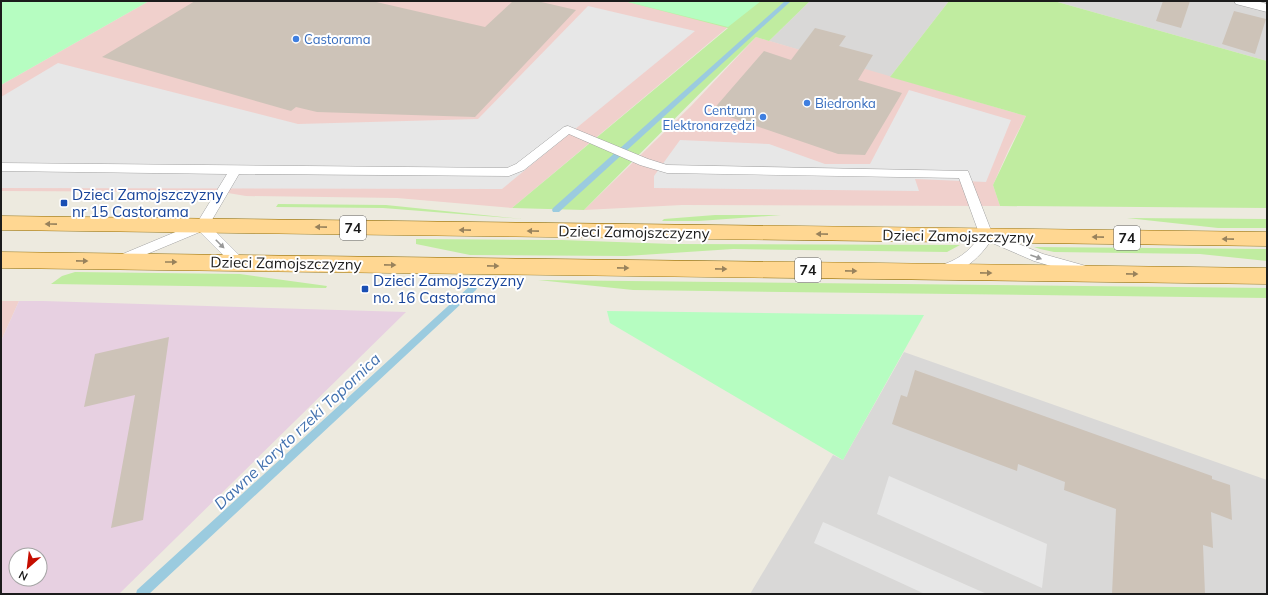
<svg xmlns="http://www.w3.org/2000/svg" width="1268" height="595" font-family="Mulish,sans-serif">
  <style>
    .residential { fill: #d9d8d7 }
    .commercial { fill: #f0d0cc }
    .industrial { fill: #e7d0e1; fill-rule: evenodd }
    .grass { fill: #c0eca0 }
    .park { fill: #b6fdc1 }
    .parking { fill: #e7e7e7 }
    .lines { fill: none; stroke-linecap: round; stroke-linejoin: round }
    .stream { fill: #9bcbdf; fill-rule: evenodd }
    .building { fill: #cdc3b8 }
    .service-casing { stroke: #a2a2a2; stroke-width: 1 }
    .minor-casing { stroke: #a2a2a2; stroke-width: 1 }
    .primary-casing { stroke: #916b00; stroke-width: 1 }
    .service { fill: #fff; fill-rule: evenodd }
    .minor { fill: #fff; fill-rule: evenodd }
    .primary { fill: #ffd792; fill-rule: evenodd }
    .oneway { fill: #98825c }
    .oneway2 { fill: #989898 }
    .shop-dot { fill: #3f7fe0; stroke: #fff; stroke-width: 1.5 }
    .transit-dot { fill: #1a4fb4; stroke: #fff; stroke-width: 1.5 }
    .labels { text-anchor: middle; dominant-baseline: central; stroke-width: 4; stroke-linejoin: round; paint-order: stroke }
    .far-shop-label { font-size: 13px; fill: #366cbe; stroke: #fff; text-anchor: start }
    .shield { fill: #fff; stroke: #5f5f5f; stroke-width: 1 }
    .shield-label { font-size: 14px; font-weight: bold; fill: #1b1b1b }
    .transit-label { font-size: 15px; fill: #164399; stroke: #fff; text-anchor: start }
    .street-label { font-size: 15px; fill: #1b1b1b; stroke: #fff }
    .water-label { font-size: 16px; font-style: italic; fill: #4271af; stroke: #fff }
  </style>
  <rect width="100%" height="100%" fill="#edeadf"/>
  <path class="residential" d="M810,1h139l-59,76 -121,-36z
    M1054,1h213v60z
    M904,352l363,128v114h-517l83,-139 10,5z"/>
  <path class="commercial" d="M149,1h475l104,26 -216,181 -115,-10 -151,-2 -24,-4 -221,-1v-106z
    M756,37l270,79 -17,33 -16,36 7,21 -318,-1 -98,5 107,-104z
    M1,301h18l-18,40z"/>
  <path class="industrial" d="M19,301h24l363,11 -287,282h-118v-253zM16,555h24v24h-24z"/>
  <path class="grass" d="M624,1h186l-41,40 -13,-4 -172,173 -72,-2 216,-180z
    M949,1h105l213,60v147l-267,-2 -7,-21 33,-69 -136,-39z
    M278,204l108,1 137,14 -140,-11 -107,-1z
    M715,215h66l-82,6h-37l2,-2z
    M1127,218l140,1v9h-49z
    M416,239l146,1 110,4 288,1 -13,7 -214,-3 -107,7 -156,-1 -54,-11z
    M1034,247l233,2v12l-67,-7 -146,-2 -14,-3z
    M75,272l165,2 87,12 -1,2 -275,-4 11,-8z
    M538,280l729,8v10l-634,-8z"/>
  <path class="park" d="M1,1h148l-148,84z
    M624,1h137l-33,26z
    M607,311l317,4 -81,145 -233,-137z"/>
  <path class="parking" d="M588,6l107,25 -193,158 -501,-1v-91l57,-34 240,61 180,-5z
    M909,90l102,30 -25,62 -71,-3 4,12 -265,-3v-12l26,-36 89,4 56,20h45z
    M889,476l158,68 -5,44 -165,-74z
    M823,522l164,72h-62l-111,-51z"/>
  <g class="lines">
    <path class="stream" d="M785,1h6l-232,211h-6l-1,-2 1,-2z
      M473,285l4,3 -1,2 -327,304h-13l1,-4 333,-304z"/>
  </g>
  <path class="building" d="M195,1h177l113,26 28,-26h24l39,9 -101,107 -158,-5 -21,-5 -5,4 -189,-54z
    M1163,1h27l-9,27 -25,-7z
    M1234,11l32,8 -11,35 -33,-10z
    M815,28l31,8 -7,10 34,9 -15,25 44,13 -37,62 -27,-1 -126,-43 52,-60 27,9z
    M169,337l-26,183 -32,8 24,-133 -51,12 11,-53z
    M915,370l297,106v3l18,6 2,35 -21,-8 2,36 -10,-3 2,49h-93l4,-85 -52,-19 1,-8 -47,-18 -1,7 -125,-47 9,-29 6,2z"/>
  <g class="lines">
    <g class="service-casing">
      <path id="service" d="M568,126l80,33 19,6 301,6 24,62 51,21 43,12 2,4 -2,4 -5,1 -47,-14 -44,-19c-10,15 -33,37 -52,32l-2,-4 2,-4c19,-5 31,-14 42,-30l-21,-58 -292,-5 -27,-8 -71,-31 -45,36 -15,6 -270,-2 -30,51 35,35 2,3 -2,3 -5,2 -5,-2 -34,-34 -77,32 -5,2 -5,-2 -2,-3 2,-3 84,-35 30,-49 -226,-3v-8l506,5 9,-4 48,-37z"/>
    </g>
    <g class="minor-casing">
      <path id="minor" d="M1234,1h23l10,3v8l-31,-8z"/>
    </g>
    <g class="primary-casing">
      <path id="primary" d="M1,216l1266,16v14l-1266,-16z
        M1,252l1266,16v16l-1266,-16z"/>
    </g>
    <use href="#service" class="service"/>
    <use href="#minor" class="minor"/>
    <use href="#primary" class="primary"/>
  </g>
  <defs><path id="oneway-solid" d="M-6-.8H1V-3.2L6.5 0L1 3.2V.8H-6Z"/></defs>
  <g class="oneway">
    <use href="#oneway-solid" transform="translate(51 224) rotate(-179)"/>
    <use href="#oneway-solid" transform="translate(321 227) rotate(-179)"/>
    <use href="#oneway-solid" transform="translate(465 230) rotate(-179)"/>
    <use href="#oneway-solid" transform="translate(533 231) rotate(-179)"/>
    <use href="#oneway-solid" transform="translate(822 234) rotate(-179)"/>
    <use href="#oneway-solid" transform="translate(1098 237) rotate(-179)"/>
    <use href="#oneway-solid" transform="translate(1228 239) rotate(-179)"/>
    <use href="#oneway-solid" transform="translate(82 261) rotate(1)"/>
    <use href="#oneway-solid" transform="translate(171 262)"/>
    <use href="#oneway-solid" transform="translate(390 265) rotate(1)"/>
    <use href="#oneway-solid" transform="translate(493 266) rotate(1)"/>
    <use href="#oneway-solid" transform="translate(623 268) rotate(1)"/>
    <use href="#oneway-solid" transform="translate(721 269) rotate(1)"/>
    <use href="#oneway-solid" transform="translate(851 271) rotate(1)"/>
    <use href="#oneway-solid" transform="translate(986 273) rotate(1)"/>
    <use href="#oneway-solid" transform="translate(1132 274) rotate(1)"/>
  </g>
  <g class="oneway2">
    <use href="#oneway-solid" transform="translate(220 244) rotate(45)"/>
    <use href="#oneway-solid" transform="translate(1036 257) rotate(20)"/>
  </g>
  <g class="shop-dot">
    <circle cx="296" cy="39" r="4"/>
    <circle cx="807" cy="103" r="4"/>
    <circle cx="763" cy="117" r="4"/>
  </g>
  <g class="transit-dot">
    <rect x="60" y="199" width="8" height="8" rx="2"/>
    <rect x="361" y="285" width="8" height="8" rx="2"/>
  </g>
  <g class="labels">
    <g class="far-shop-label">
      <text x="304" y="39">Castorama</text>
      <text x="815" y="103">Biedronka</text>
      <text x="755" y="110" text-anchor="end">Centrum<tspan x="755" dy="15">Elektronarzędzi</tspan></text>
    </g>
    <g class="shield">
      <rect x="340" y="216" width="26" height="24" rx="3"/>
      <rect x="1114" y="226" width="26" height="24" rx="3"/>
      <rect x="795" y="258" width="26" height="24" rx="3"/>
    </g>
    <g class="shield-label">
      <text x="353" y="228">74</text>
      <text x="1127" y="238">74</text>
      <text x="808" y="270">74</text>
    </g>
    <g class="transit-label">
      <text x="72" y="194">Dzieci Zamojszczyzny<tspan x="72" dy="17">nr 15 Castorama</tspan></text>
      <text x="373" y="280">Dzieci Zamojszczyzny<tspan x="373" dy="17">no. 16 Castorama</tspan></text>
    </g>
    <g class="street-label">
      <text transform="translate(634 232) rotate(1)">Dzieci Zamojszczyzny</text>
      <text transform="translate(958 236) rotate(1)">Dzieci Zamojszczyzny</text>
      <text transform="translate(286 263) rotate(1)">Dzieci Zamojszczyzny</text>
    </g>
    <g class="water-label">
      <text transform="translate(297 431) rotate(-43)">Dawne koryto rzeki Topornica</text>
    </g>
  </g>
  <rect width="1268" height="595" fill="none" stroke="#1b1b1b" stroke-width="4"/>
  <g transform="translate(28 567) rotate(208)"><circle r="19" fill="#ffffff" stroke="#a4a4a4"/>
  <path d="M0-3L7 15L0 10L-7 15Z" fill="#c50d00"/>
  <text y="-6" font-size="11" font-weight="bold" text-anchor="middle" fill="#1b1b1b">N</text>
  </g>
</svg>
